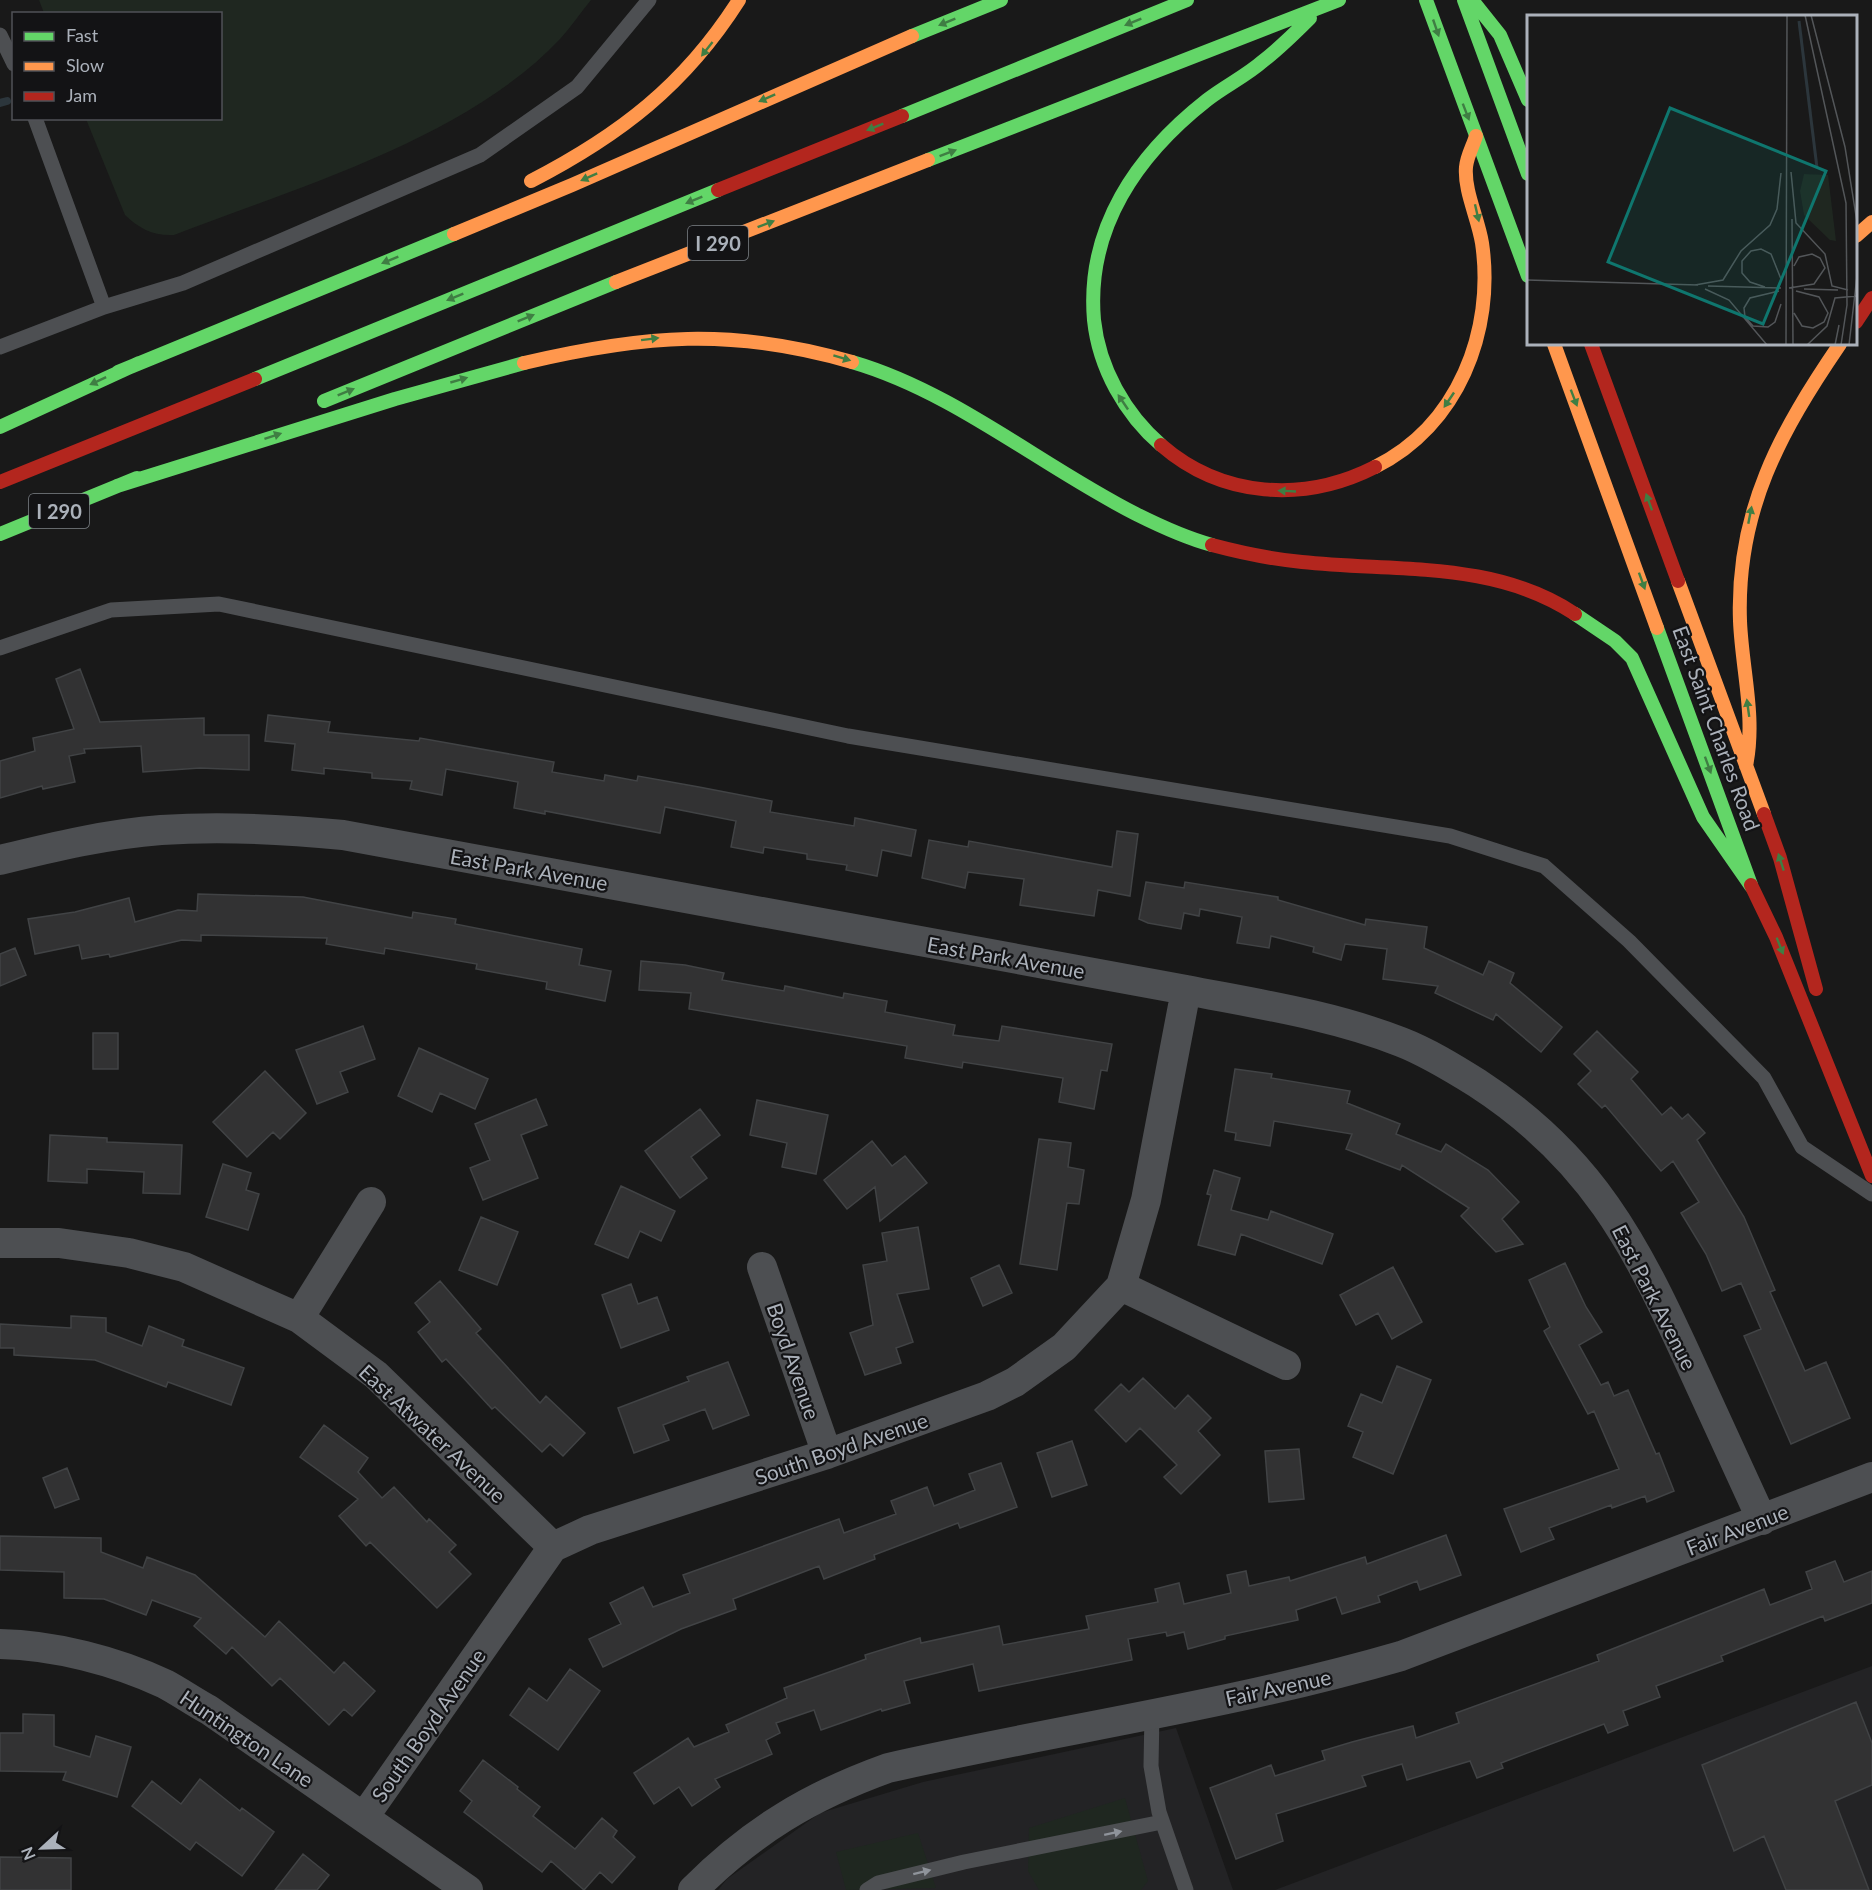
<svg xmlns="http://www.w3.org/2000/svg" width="1872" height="1890" font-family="Lato,sans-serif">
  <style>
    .built { fill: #232325 }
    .green { fill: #1f2720 }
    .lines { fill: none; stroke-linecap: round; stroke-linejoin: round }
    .stream { stroke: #2c363c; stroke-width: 8 }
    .building { fill: #323233; stroke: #414345; stroke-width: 1.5 }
    .lane { stroke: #4d4f52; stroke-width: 15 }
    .street { stroke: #4d4f52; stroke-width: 30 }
    .fast { stroke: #63d668; stroke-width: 14 }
    .slow { stroke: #ff974d; stroke-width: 14 }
    .jam { stroke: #b3261e; stroke-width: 14 }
    .oneway { fill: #3f7e43 }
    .oneway2 { fill: #8f949b }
    .labels { text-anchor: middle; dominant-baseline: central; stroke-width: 4.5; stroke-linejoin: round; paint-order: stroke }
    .shield { fill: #131315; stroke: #7d8288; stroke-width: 1.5 }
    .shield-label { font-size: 20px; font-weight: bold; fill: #abb1ba }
    .street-label { font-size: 21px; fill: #abb1ba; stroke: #131315 }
    .inset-river { fill: none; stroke: #2c363c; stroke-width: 3 }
    .inset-road { fill: none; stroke: #535659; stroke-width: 1.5 }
    .view { fill: #0f766e; fill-opacity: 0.15; stroke: #0f766e; stroke-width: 3 }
    .inset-edge { fill: none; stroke: #abb1ba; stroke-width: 3 }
  </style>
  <rect width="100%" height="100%" fill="#191919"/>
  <path class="built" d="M1872,1666v224h-597z
    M1176,1728l57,162h-515l9,-11 93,-66 103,-31z"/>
  <path class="green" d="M39,0h552c-11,13 -20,27 -31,39 -93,99 -262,148 -386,196 -21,1 -34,-6 -49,-20l-39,-96 134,-1v-104l-176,-1z
    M1125,1798l23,83 -7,9h-102l-11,-19 1,-43z
    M918,1833l18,55 -90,2 -10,-38z"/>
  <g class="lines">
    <path class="stream" d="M0,103l7,-2"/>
  </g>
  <path class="building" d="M80,669l20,53 104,-4v17h45v35l-49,-2 -57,4 -2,-26 -57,3 1,4 -16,3 6,26 -32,7 -1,-3 -42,12v-37l35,-10 -2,-13 41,-9 -18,-50z
    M268,715l62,7 -2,10 91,9 1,-3 134,24 -2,10 52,9 1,-6 32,6 1,-5 61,11 73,14 -2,11 84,14 1,-8 61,12 -5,26 -29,-6 -5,26 -31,-6 1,-5 -40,-6v-5l-43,-7 -1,6 -32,-6 5,-26 -71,-14 -5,26 -115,-22v3l-31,-6 4,-26 -72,-13 -4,26 -32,-6 2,-8 -40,-3v-5l-48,-5v6l-32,-4 3,-26 -30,-3z
    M1117,831l21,3 -8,62 -32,-6 -4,26 -74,-11 4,-26 -56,-7 -3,16 -43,-10 7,-38 39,7 1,-6 143,26z
    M1146,882l38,6 1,-6 93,15v3l87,25 1,-6 61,8 -3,21 59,27 6,-14 25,12 -4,10 52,44 -21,25 -45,-38 -3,6 -58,-27 3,-7 -55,-7 4,-30 -42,-5 -4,16 -28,-8 1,-5 -43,-11 -2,12 -32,-5 5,-26 -42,-8 -1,7 -15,-3 -3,16 -33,-6 -9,-4z
    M198,894l105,3 109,21 1,-6 43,7 -1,5 127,25 -3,16 32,6 -6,30 -59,-12 1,-7 -71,-13 1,-5 -92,-16 -1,6 -58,-10 1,-6 -126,-3v6l-19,-1 -72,17 -1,-3 -27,5 -3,-14 -44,9 -7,-35 47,-7 54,-14 6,24 43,-12 19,1z
    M15,948l11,27 -26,11v-32z
    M641,961l44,4 39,8 -2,7 62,11 1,-5 58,12 1,-5 43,8 -2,11 70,13 -2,10 46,6 3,-15 110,18 -5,27 -6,-1 -7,39 -35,-7 4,-24 -100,-16 -1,6 -57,-10 2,-12 -218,-37 2,-16 -52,-3z
    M363,1026l12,33 -35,13 8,20 -31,12 -21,-54z
    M1597,1031l41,41 -7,7 31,36 9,-8 11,12 6,-5 17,19 -8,7 47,77 31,73 -5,2 35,79 21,-9 24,56 -59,26 -47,-108 17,-7 -20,-46 -19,8 -16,-37 -25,-41 18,-11 -26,-41 -12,10 -56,-66 -3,3 -24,-24 13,-13 -17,-17z
    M93,1033h25v36h-25z
    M419,1048l69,31 -13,30 -35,-16 -8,19 -34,-16z
    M1235,1069l37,5 -1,4 79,13 -3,12 53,21 -4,10 45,18 5,-8 42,26 31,32 -17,17 21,25 -27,8 -35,-36 8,-8 -67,-43 -2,5 -54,-21 6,-15 -78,-13 -4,25 -35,-6 1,-7 -11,-2z
    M265,1071l41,42 -26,26 -7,-7 -26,25 -34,-35z
    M536,1099l11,26 -26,10 17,43 -55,22 -13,-32 20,-8 -15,-36z
    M757,1100l71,15 -12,59 -34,-7 5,-24 -37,-8z
    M700,1109l20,26 -29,22 16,21 -27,20 -35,-47z
    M50,1135l57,3v4l75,3 -2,49 -37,-1 1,-21 -57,-3v14l-39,-2z
    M1039,1139l32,4 -3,24 16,3 -5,34 -12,-1 -10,67 -37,-6z
    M872,1141l20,25 13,-10 22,27 -47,38 -5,-34 -28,22 -23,-29z
    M223,1164l28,9 -5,17 13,4 -11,36 -42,-13z
    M1214,1170l26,8 -9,32 37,10 3,-9 62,23 -11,30 -81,-30 -6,21 -37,-10 13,-50 -4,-1z
    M621,1186l54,25 -14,30 -21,-10 -12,27 -33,-14z
    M481,1217l37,15 -21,53 -38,-15z
    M918,1227l11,62 -32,5 16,48 -17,6 5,15 -36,12 -15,-42 23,-8 -10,-60 24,-4 -5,-28z
    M1565,1263l21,44 16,25 -23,13 22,40 7,-3 6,14 14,-6 28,64 3,-1 15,38 -27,11 -2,-6 -33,12 -1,-3 -62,23 5,11 -33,13 -17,-43 115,-40 -25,-58 -6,3 -44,-83 6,-4 -21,-47z
    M999,1265l13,28 -29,13 -12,-28z
    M1393,1267l29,55 -30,17 -14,-26 -22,12 -16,-30z
    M440,1281l41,48 -5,4 64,70 6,-7 39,37 -22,23 -13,-12 -8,8 -47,-45 -3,2 -46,-50 -4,3 -24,-30 12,-10 -15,-19z
    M631,1284l7,20 19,-7 12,33 -48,18 -19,-53z
    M71,1316l35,2v14l36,14 7,-20 35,14 -2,6 62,22 -13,37 -63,-23 -2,5 -71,-27 -81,-5v-7h-14v-24l71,4z
    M728,1362l21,53 -36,14 -8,-20 -42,16 6,15 -35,13 -16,-45 71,-27 -2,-4z
    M1397,1366l34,14 -38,94 -40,-17 10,-25 -15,-6 13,-32 21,9z
    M1143,1378l32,31 13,-14 23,23 -13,13 22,24 -39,39 -17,-17 13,-12 -37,-37 -14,14 -31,-32 26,-26 8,8z
    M324,1425l44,33 -10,14 24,26 12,-11 33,35 2,-3 27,26 -7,7 22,22 -34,34 -67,-66 -4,4 -27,-30 19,-17 -58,-42z
    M1072,1441l15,44 -35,12 -15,-44z
    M1299,1449l5,50 -35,3 -4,-51z
    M1001,1463l16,44 -57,21 -2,-5 -84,32 1,4 -51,20 -5,-13 -86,33 3,10 -55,20 -78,38 -14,-28 32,-15 -11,-21 33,-16 10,20 37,-14 -7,-18 156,-56 5,14 52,-19 -5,-13 36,-14 7,19 41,-16 -6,-16z
    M67,1468l12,31 -24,9 -12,-30z
    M1446,1535l15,40 -41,15 -3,-9 -39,15 2,6 -38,12 -6,-17 -40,13 2,10 -73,16v3l-37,10 -4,-17 -17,4 -1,-4 -38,7 4,21 -153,31 -6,-27 -69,17 6,22 -28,8 -1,-2 -60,21 -7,-20 -38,13 4,10 -14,7 6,14 -57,25 5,8 -28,19 -13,-19 -25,17 -20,-31 54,-35 6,9 35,-15 -3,-7 61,-27 -3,-10 82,-29 -1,-4 55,-17 1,5 78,-17 4,19 86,-16 -3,-13 72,-14 -3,-13 24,-6 5,21 47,-11 -4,-18 19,-4 3,15 40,-9 1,4 75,-24 2,7z
    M0,1536l101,2v14l42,16 4,-11 48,18 70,62 14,-16 55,52 10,-11 31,29 -23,25 -8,-7 -15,16 -49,-47 -8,8 -40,-39 -6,7 -32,-28 7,-8 -49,-18 -6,15 -42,-16 -40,-1v-26l-64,-2z
    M1835,1561l9,21 28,-11v32l-47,18 -2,-5 -102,40 2,5 -67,25 4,11 -37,14 5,14 -20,8 -4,-9 -103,39 2,5 -26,10 -7,-17 -63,19 -5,-16 -40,12 4,10 -90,28 7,27 -47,18 -26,-71 61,-23 4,11 50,-16 -3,-9 30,-9 61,-16 3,12 43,-15 -3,-10 143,-52 -2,-6 167,-66 6,16 42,-16 -6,-17z
    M570,1669l30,22 -42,59 -48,-35 19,-27 18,13z
    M1856,1702l16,41v42l-37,16 34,89h-83l-22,-54 -30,15 -32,-86z
    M23,1714l31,1v31l36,11 6,-21 35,11 -14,50 -54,-17 3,-8 -66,-1v-38h23z
    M483,1760l35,27 -1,2 23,18 -7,9 42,33 27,-31 15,13 -4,6 22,20 -23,26 -12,-11 -16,18 -33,-29 -9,11 -78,-60 8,-11 -12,-10z
    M200,1779l40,32 2,-3 32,24 -32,44 -46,-34 -6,8 -58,-44 20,-25 29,23z
    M303,1854l26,21 -12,15h-42z
    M0,1857l71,1v32h-71z"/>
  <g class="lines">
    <path class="lane" d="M0,35l14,29
      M35,118l69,189
      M0,347l104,-40 79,-24 297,-128 97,-68 72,-87
      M0,648l111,-38 108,-6 629,132 602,100 94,30 85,75 135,137 38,69 70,47
      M1152,1713l-1,53 8,46 27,78
      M867,1890l11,-7 86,-21 198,-40"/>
    <path class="street" d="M0,860c53,-13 107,-26 161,-30 62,-4 121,-1 182,5l843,155c72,14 146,25 215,52 26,10 52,26 76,41 114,74 158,160 213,280 24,52 48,104 72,157
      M0,1243h59l70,10 55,14 115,51 77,57 177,172
      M762,1267l65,187
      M1121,1286l165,79
      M299,1318l72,-116
      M0,1644c54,1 116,17 165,40 15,8 29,18 44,26l259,180
      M364,1817l189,-270 37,-17 237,-76 160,-58 28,-14 49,-35 57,-61 25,-86 40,-210
      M693,1890c59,-59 117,-94 195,-122 171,-39 345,-63 513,-112l471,-179"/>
    <path class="fast" d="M1426,0l102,276
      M1464,0l64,174
      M1472,0l28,35 28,65
      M912,36l89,-36
      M902,116l285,-116
      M928,160l411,-160
      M852,362c103,30 189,104 284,152 24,12 50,24 76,31
      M118,372l336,-138
      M255,379l463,-189
      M324,401l292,-119
      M0,427l139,-64
      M1161,445c-36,-31 -62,-77 -67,-125 -8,-92 43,-165 113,-220 18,-14 39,-24 56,-39 17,-13 32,-28 47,-43
      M117,486l278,-87 129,-36
      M0,534l137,-56
      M1575,614l40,27 17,17 71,159 48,69
      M1657,628l94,257"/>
    <path class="slow" d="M531,181c89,-46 154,-96 208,-181
      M454,234l118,-49 340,-149
      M1856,236l16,-14
      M616,282l312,-122
      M1554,344l103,284
      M524,363c119,-28 208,-36 328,-1
      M1375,467c83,-41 120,-136 107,-224 -4,-25 -18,-52 -16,-76 1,-11 7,-21 10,-31
      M1678,581l86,233
      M1746,766c10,-49 -4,-96 -6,-145 -4,-110 40,-189 100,-277"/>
    <path class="jam" d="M718,190l184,-74
      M1856,322l16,-24
      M1591,344l87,237
      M1161,445c61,53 143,58 214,22
      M0,482l255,-103
      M1212,545c30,8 59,14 90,17 93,10 192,-2 273,52
      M1764,814l16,44 36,131
      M1751,885l25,52 96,239"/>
  </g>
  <defs><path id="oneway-solid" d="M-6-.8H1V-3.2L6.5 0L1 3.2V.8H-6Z" transform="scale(1.5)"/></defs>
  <g class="oneway">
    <use href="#oneway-solid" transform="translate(947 22) rotate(158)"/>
    <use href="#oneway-solid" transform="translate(1133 22) rotate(158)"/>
    <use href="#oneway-solid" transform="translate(1436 28) rotate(71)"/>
    <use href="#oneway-solid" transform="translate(707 49) rotate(128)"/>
    <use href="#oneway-solid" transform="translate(767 98) rotate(156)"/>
    <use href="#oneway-solid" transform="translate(1466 112) rotate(69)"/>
    <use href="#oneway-solid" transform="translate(875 127) rotate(158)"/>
    <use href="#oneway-solid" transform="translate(948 153) rotate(-21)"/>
    <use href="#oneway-solid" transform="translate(589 177) rotate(156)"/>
    <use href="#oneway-solid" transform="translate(694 200) rotate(158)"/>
    <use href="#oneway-solid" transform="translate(1477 213) rotate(77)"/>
    <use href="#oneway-solid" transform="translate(766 224) rotate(-21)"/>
    <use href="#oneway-solid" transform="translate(390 260) rotate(158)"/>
    <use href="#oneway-solid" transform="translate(455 297) rotate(158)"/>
    <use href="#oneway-solid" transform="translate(526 318) rotate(-22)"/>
    <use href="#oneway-solid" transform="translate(650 339) rotate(-7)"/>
    <use href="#oneway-solid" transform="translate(842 358) rotate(17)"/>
    <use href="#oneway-solid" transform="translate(459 380) rotate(-16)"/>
    <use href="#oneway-solid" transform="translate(98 381) rotate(155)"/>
    <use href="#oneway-solid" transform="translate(346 392) rotate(-22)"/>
    <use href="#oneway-solid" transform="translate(1574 398) rotate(69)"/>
    <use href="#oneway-solid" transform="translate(1449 400) rotate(124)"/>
    <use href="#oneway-solid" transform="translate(1123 402) rotate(-124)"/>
    <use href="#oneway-solid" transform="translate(273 436) rotate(-18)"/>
    <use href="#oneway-solid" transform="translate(1287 491) rotate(-177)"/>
    <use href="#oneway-solid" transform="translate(1649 502) rotate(-110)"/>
    <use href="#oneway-solid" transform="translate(1750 515) rotate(-79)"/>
    <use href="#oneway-solid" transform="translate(1642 581) rotate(70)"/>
    <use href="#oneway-solid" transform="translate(1748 708) rotate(-98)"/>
    <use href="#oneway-solid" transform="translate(1708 765) rotate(70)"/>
    <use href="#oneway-solid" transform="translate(1781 862) rotate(-108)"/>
    <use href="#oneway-solid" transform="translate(1780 946) rotate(68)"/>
  </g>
  <g class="oneway2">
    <use href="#oneway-solid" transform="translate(1113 1833) rotate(-12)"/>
    <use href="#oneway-solid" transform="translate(922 1872) rotate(-14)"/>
  </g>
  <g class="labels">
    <g class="shield">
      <rect x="688" y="226" width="60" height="34" rx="4.5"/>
      <rect x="29" y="494" width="60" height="34" rx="4.5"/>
    </g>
    <g class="shield-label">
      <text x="718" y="243">I 290</text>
      <text x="59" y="511">I 290</text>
    </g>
    <g class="street-label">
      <text transform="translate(1717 728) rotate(70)">East Saint Charles Road</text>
      <text transform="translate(529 869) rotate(10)">East Park Avenue</text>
      <text transform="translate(1006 957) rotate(10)">East Park Avenue</text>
      <text transform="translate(1655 1297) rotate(63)">East Park Avenue</text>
      <text transform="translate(794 1361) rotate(71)">Boyd Avenue</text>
      <text transform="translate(433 1433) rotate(43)">East Atwater Avenue</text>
      <text transform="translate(841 1448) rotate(-19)">South Boyd Avenue</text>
      <text transform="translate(1737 1529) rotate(-21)">Fair Avenue</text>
      <text transform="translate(1278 1687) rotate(-12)">Fair Avenue</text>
      <text transform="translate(428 1725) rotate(-55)">South Boyd Avenue</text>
      <text transform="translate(247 1738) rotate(34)">Huntington Lane</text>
    </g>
  </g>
  <g transform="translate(1527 15)">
    <rect width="330" height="330" fill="#191919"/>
    <path d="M277,159l24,1 8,66 -6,-1 -26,-25 -4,-24z" fill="#1f2720"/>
    <path class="inset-river" d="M272,6l18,147"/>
    <path class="inset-road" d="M278,0l41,188 1,102 -6,40M284,0l34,132 12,75M264,157l5,51 29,31 7,32 16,4M265,204l1,126M0,265l171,5M168,270l28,-5 18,-29 29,-26 7,-16 4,-36M181,271l73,2M238,272l-15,-5 -8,-9v-12l9,-10 10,-2 10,5 10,25M262,273l25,-4 11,-16 -5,-10 -8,-4 -13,3 -5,9M178,274l24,11 38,45M277,274l34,1M252,276l-29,7 -6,10 1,9 8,9 15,1 7,-5 6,-18M267,298l8,13 11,2 11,-6 4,-9 -9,-16 -23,-6M259,330l1,-330M280,330l20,-19 8,-28 22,-2M308,330l4,-20M322,330l8,-69"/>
    <path class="view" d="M143,93l156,63 -63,153 -155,-62z"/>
    <rect width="330" height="330" class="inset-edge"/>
  </g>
  <rect x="12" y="12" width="210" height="108" fill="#131315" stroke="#505257" stroke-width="1.5"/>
  <rect x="24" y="32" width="30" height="9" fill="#63d668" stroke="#505257" stroke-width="1.5"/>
  <text x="66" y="42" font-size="18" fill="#abb1ba">Fast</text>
  <rect x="24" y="62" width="30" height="9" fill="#ff974d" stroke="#505257" stroke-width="1.5"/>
  <text x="66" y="72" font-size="18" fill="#abb1ba">Slow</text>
  <rect x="24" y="92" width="30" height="9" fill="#b3261e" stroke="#505257" stroke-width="1.5"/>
  <text x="66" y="102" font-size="18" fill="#abb1ba">Jam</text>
  <g transform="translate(42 1848) rotate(248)" stroke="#131315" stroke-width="4.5" paint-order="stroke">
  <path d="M0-4.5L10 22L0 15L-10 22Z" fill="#abb1ba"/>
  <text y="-9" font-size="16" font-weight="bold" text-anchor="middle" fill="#abb1ba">N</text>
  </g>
</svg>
